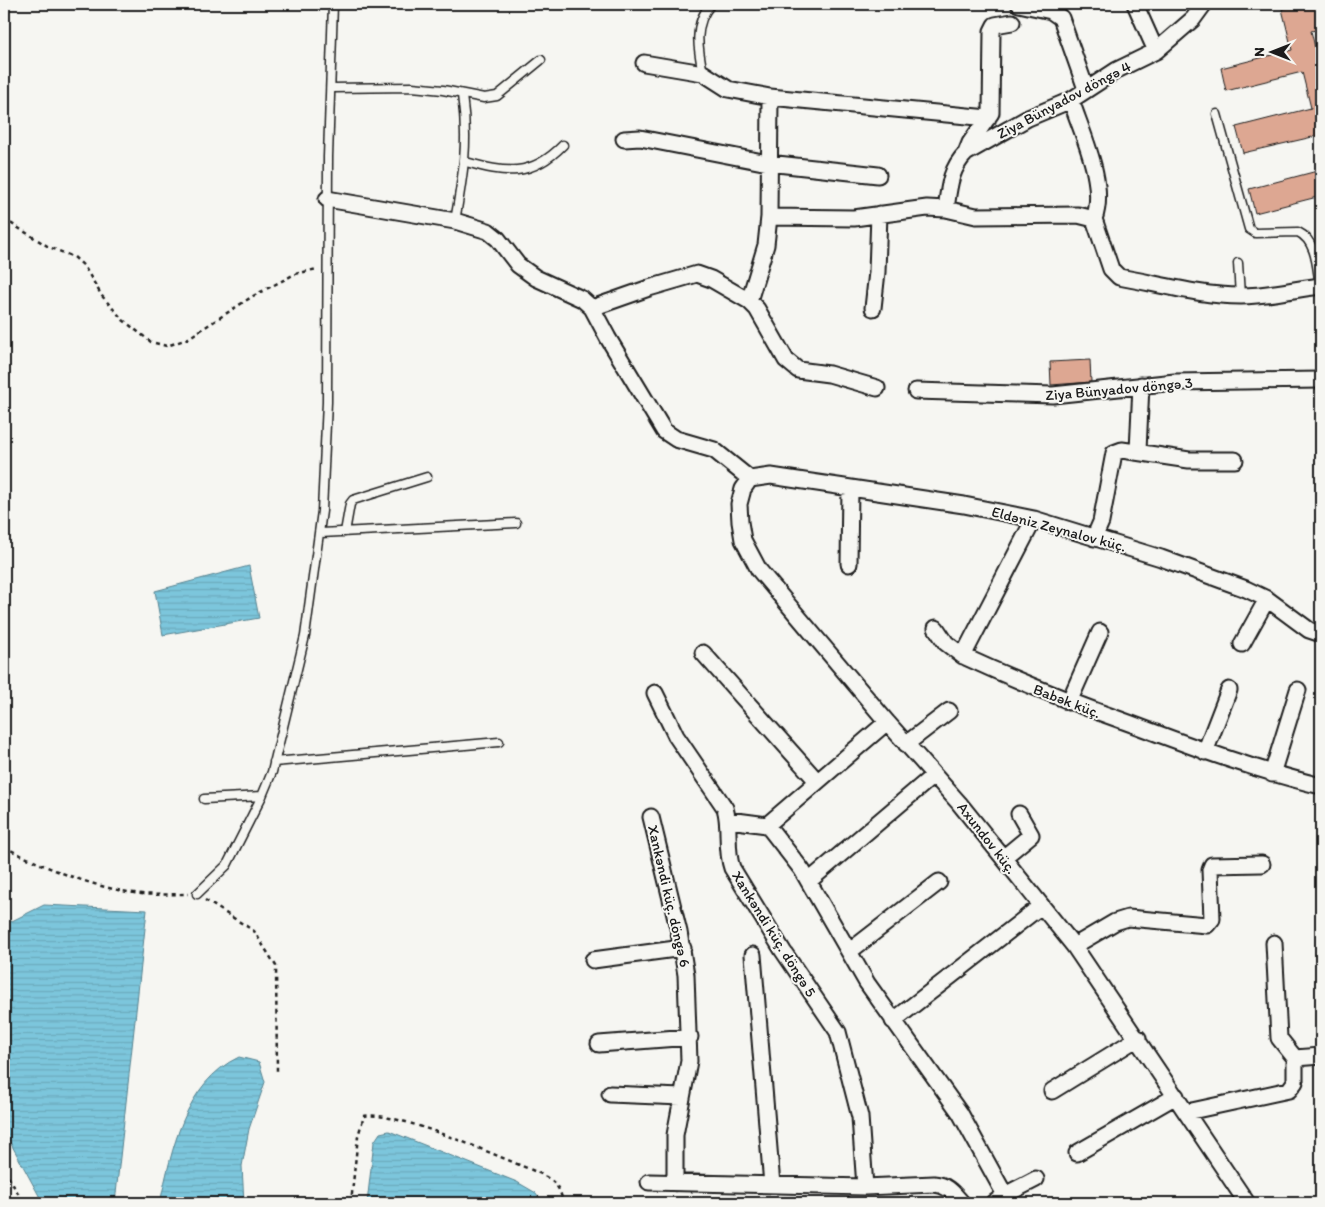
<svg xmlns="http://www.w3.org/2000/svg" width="1325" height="1207" font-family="Itim,sans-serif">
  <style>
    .water { fill: url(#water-rules); stroke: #56828f }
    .building { fill: #dda792; stroke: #1c1c1c }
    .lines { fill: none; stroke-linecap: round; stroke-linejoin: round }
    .lane-casing { stroke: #1c1c1c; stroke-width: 11 }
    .street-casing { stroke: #1c1c1c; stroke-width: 19 }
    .path { stroke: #1c1c1c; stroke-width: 2.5; stroke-dasharray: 4 4; stroke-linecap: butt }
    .lane { stroke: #f6f6f2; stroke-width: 8 }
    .street { stroke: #f6f6f2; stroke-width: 15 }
    .labels { text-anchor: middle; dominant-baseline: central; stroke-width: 4; stroke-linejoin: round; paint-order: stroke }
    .street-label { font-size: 15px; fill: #1c1c1c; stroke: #f6f6f2 }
  </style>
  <defs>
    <pattern id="water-rules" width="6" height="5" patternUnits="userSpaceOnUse" patternTransform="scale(1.25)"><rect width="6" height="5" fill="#7cc6dc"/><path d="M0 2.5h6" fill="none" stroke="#6baabc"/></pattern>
  </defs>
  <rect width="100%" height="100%" fill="#f6f6f2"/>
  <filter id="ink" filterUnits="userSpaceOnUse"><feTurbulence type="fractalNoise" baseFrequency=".02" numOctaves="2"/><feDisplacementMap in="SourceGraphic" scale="10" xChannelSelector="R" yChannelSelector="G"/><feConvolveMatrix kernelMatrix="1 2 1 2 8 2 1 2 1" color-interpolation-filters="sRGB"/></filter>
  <g filter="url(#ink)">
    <path class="water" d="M249,566l10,52 -96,17 -8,-44z
      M44,905l103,5 -32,293h-72l-39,-72v-206z
      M239,1057l20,5 6,20 -16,47 -7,37 2,37h-84c12,-53 24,-120 79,-146z
      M389,1131l128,51 19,11 6,10h-175l7,-61 6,-9z"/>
    <path class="building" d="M1303,4h18v25l-10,2 10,40v64l-78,18 -7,-26 75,-19 -9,-36 -76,19 -5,-23 71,-18 -10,-41z
      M1321,170v26l-66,17 -6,-24z
      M1090,360l1,22 -40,3 -1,-23z"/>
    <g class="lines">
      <g class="lane-casing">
        <path id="lane" d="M703,73c-5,-24 -10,-49 8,-69
          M332,88l80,-1 31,3 41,8 13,-2 44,-36
          M1217,114l32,115 6,4 43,-1c19,9 19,36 22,54
          M466,162c39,11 65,16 97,-17
          M455,221c8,-46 14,-78 7,-126
          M1238,263l2,33
          M345,532l5,-28 3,-4 74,-23
          M321,533l195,-10
          M274,762l225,-20
          M204,799l58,-3
          M197,894l30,-29 35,-69 10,-24 33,-136 17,-125 5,-109 1,-245 5,-153"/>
      </g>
      <g class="street-casing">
        <path id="street" d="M1019,4l32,7 10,7 25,71
          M1135,4l21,47
          M644,63l59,10 25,16 42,8 218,21
          M1071,100c11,34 36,84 23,119
          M624,139l16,-1 128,25 110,12
          M966,153l4,-10 21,-30 1,-82 3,-6 17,-3
          M327,199l128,22 33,10 10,8 20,26 18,13 46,21 10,9 16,30 56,93 12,8 38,11 36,29
          M946,209c3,-21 4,-40 20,-56l62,-35 43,-18 46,-30 39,-19 37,-32 11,-15
          M769,217l85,1 73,-10 19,1 30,7 102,-1 16,4 17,50 8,8c40,7 82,19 122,19 27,0 53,-7 80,-10
          M749,301l17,-56 3,-28 1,-120
          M592,308l57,-20 48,-14 14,5 38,22 8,8 29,51 12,10 31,4 48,14
          M873,308l4,-36 2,-58
          M916,391l137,4 122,-13 146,-2
          M1138,451l3,-66
          M750,479l-7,10 -4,15 1,18 3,18 16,30 128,152 72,81 115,143 173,257
          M750,479l21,-3 193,29 70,14 127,39 85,31 21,10 42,31 12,4
          M1034,519l-71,137c54,25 110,47 166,67 64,24 126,47 192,63
          M1094,538l7,-16 13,-69 8,-3 67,10h46
          M849,564l1,-76
          M936,628l10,15 17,13
          M1242,644l25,-45
          M703,653l114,128
          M655,693l21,43 49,72c6,20 0,40 7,60l51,83 55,81 22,85 5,70
          M1069,702l31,-70
          M906,744l43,-33
          M1205,752l24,-62
          M1272,774l26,-84
          M651,817l28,115 7,43 3,86 -14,74v48
          M729,820l38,5 35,45 65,113 93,130 45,82 -11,8
          M767,825l120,-103
          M1003,858l28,-23 -12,-21
          M809,881l125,-106
          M1274,943l5,95 16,20
          M1074,946l41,-24 13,-4 79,7 5,-6 -2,-49 2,-5 50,-1
          M850,951l89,-69
          M753,955l19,230
          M593,960l90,-12
          M893,1021l148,-115
          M599,1044l91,-7
          M1052,1091l86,-53
          M610,1094l71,3
          M1187,1112l102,-22 6,-8v-24l26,-2
          M1077,1153l99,-57
          M649,1182l216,5 69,-3c14,1 19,9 28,19
          M1005,1195l31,-16"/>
      </g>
      <path class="path" d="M4,219l45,28 25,10 10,9 18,30 21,24 28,22 16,4 20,-7 66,-43 42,-22 22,-5
        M4,847c41,20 84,39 130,46 18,3 37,1 54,1
        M205,900l49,31 22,35 1,106
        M4,1170l20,33
        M351,1203l7,-67 6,-20c32,-6 140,43 175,57 15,8 21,13 24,30"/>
      <use href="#lane" class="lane"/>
      <use href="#street" class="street"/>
    </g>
  </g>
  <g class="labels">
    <g class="street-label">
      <text transform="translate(1064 100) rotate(-28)">Ziya Bünyadov döngə 4</text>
      <text transform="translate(1119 389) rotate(-5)">Ziya Bünyadov döngə 3</text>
      <text transform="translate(1059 529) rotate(15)">Eldəniz Zeynalov küç.</text>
      <text transform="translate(1067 701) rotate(21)">Babək küç.</text>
      <text transform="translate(987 838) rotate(52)">Axundov küç.</text>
      <text transform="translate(669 896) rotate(77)">Xankəndi küç. döngə 6</text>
      <text transform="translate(774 934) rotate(58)">Xankəndi küç. döngə 5</text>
    </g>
  </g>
  <rect width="1325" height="1207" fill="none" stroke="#f6f6f2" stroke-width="20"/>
  <rect x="10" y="10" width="1305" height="1187" fill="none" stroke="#1c1c1c" stroke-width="2" filter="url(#ink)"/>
  <g transform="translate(1272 52) rotate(270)" stroke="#f6f6f2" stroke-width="4" paint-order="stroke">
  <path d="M0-4L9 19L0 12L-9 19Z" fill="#1c1c1c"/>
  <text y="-8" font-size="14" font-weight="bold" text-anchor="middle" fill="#1c1c1c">N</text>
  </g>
</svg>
